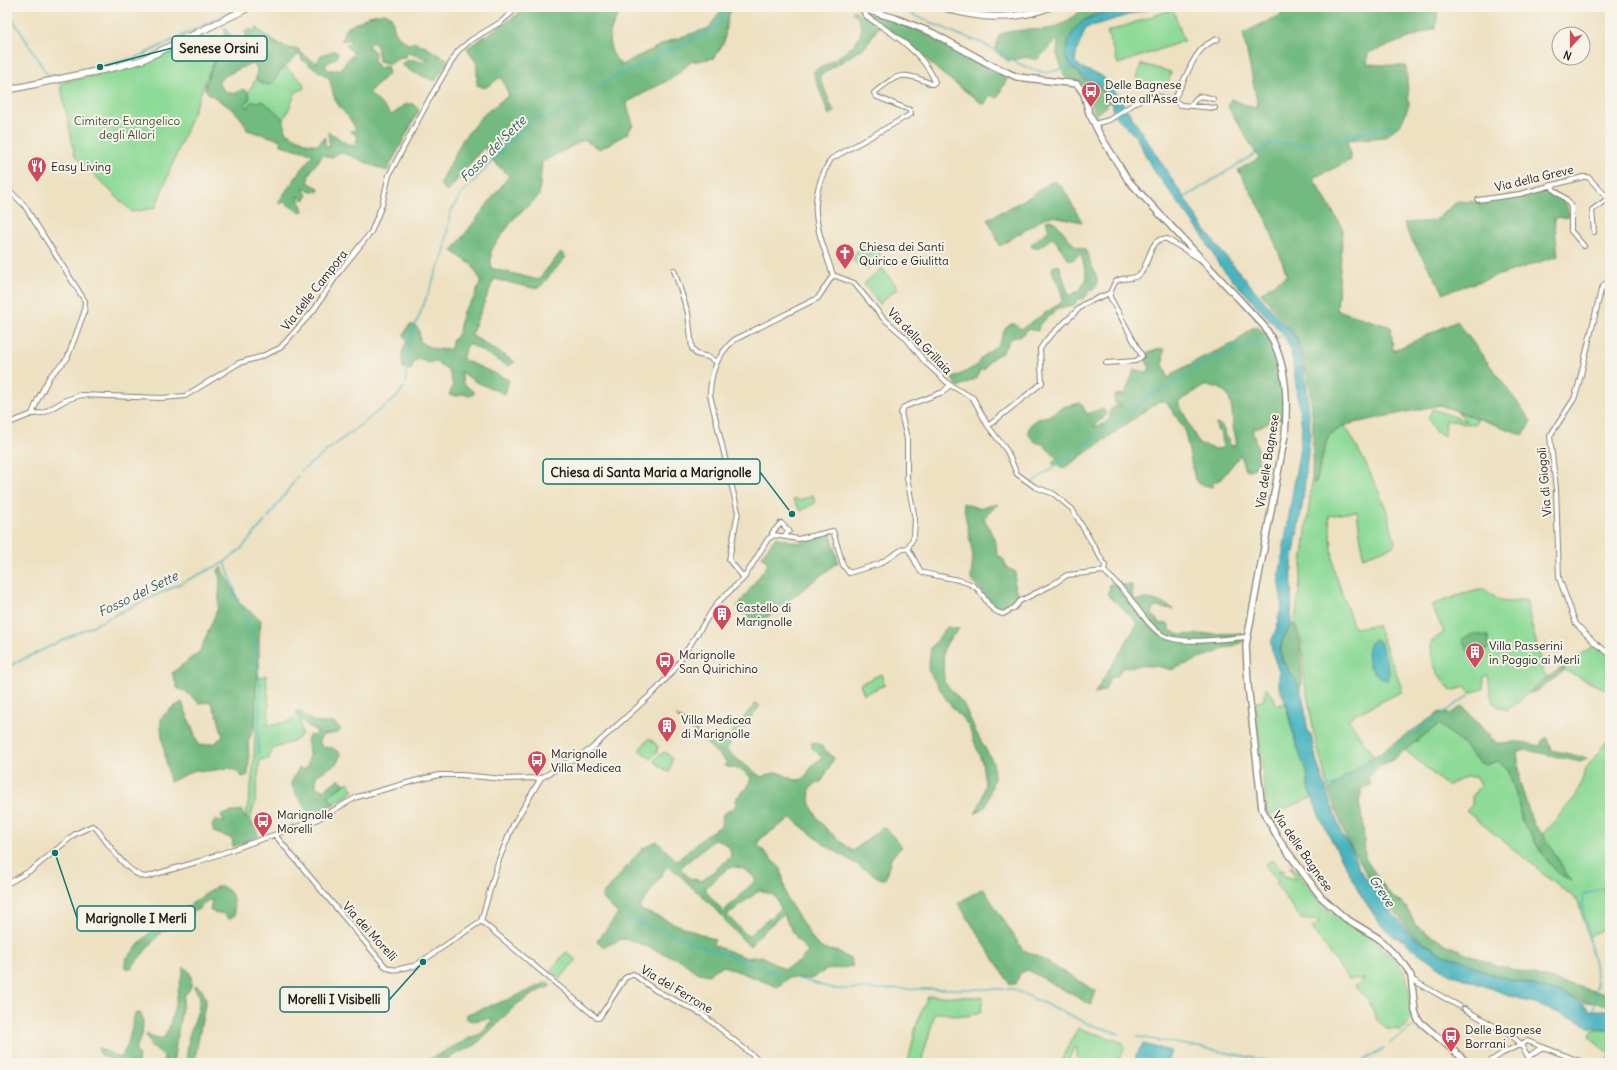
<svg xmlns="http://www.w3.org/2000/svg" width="1617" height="1070" font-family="Delius,sans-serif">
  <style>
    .green { fill: #8eda98; stroke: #557b5a }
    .forest { fill: #72ba80; stroke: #476b4e; fill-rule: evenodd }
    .water { fill: #46b4bf; stroke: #31686e }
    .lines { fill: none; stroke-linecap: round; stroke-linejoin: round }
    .stream { stroke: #46b4bf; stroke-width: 1.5 }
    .minor-casing { stroke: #857e6f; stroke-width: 6 }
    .secondary-casing { stroke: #857e6f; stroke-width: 8 }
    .primary-casing { stroke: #857e6f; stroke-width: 8 }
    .minor { stroke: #fff; stroke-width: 4 }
    .secondary { stroke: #fff; stroke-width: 5.5 }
    .primary { stroke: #fff; stroke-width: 6 }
    .oneway { stroke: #999 }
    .labels { text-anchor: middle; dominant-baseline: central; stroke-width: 4; stroke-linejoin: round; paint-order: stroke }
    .poi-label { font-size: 12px; fill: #1c1c1c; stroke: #f7f3e8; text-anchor: start }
    .park-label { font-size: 12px; fill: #3e5541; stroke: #f7f3e8 }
    .street-label { font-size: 12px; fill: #1c1c1c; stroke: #f7f3e8 }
    .water-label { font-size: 13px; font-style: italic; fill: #2d595d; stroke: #f7f3e8 }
    .leader { fill: none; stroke: #0f766e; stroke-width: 1.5 }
    .callout-dot { fill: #0f766e; stroke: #f7f3e8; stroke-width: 1.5 }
    .callout { fill: #f7f3e8; stroke: #0f766e; stroke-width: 1.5 }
    .callout-label { font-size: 13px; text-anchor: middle; font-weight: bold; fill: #1c1c1c }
  </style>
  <rect width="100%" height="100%" fill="#f7f3e8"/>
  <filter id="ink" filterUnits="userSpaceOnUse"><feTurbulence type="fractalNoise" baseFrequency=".025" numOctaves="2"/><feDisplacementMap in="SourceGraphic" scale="8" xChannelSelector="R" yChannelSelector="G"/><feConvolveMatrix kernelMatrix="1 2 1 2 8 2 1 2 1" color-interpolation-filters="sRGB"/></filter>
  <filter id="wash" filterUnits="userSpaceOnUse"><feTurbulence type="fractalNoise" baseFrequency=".012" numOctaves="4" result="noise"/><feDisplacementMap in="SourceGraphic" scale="16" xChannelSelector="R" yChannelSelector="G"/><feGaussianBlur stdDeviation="0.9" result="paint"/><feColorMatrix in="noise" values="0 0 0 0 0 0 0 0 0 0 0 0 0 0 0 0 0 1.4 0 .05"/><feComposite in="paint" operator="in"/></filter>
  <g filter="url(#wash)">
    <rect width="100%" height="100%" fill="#eee1c2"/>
    <path class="green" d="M1173,9l11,32 -66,23 -11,-32z
      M213,42l4,1 1,7 -63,158 -23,4 -57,-56 -15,-73 85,-18 1,-3 27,-13 3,14z
      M1141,64l30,8 -4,17 -31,-8z
      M285,66l19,18 -1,5 -7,3 -12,28 -21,-19 -14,6 -5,-2 6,-7 -2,-6 8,-13 7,5 13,-5 3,-7z
      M865,241l8,6 -14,18 -8,-6z
      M874,248l7,6 -14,17 -7,-6z
      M882,268l16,20 -19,16 -15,-20z
      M1433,409l33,12 -9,-10 20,7 -2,7 -29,-5 -1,16 -11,-5 -6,-14z
      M1345,425l21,39 20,44 10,37 -33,12 -6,-46 -28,5 5,54 20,58 23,-3 26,66 -55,27 26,39 -27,18 -18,16 -15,-57 -10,-57 -2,-35 -7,-20 17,-140h4l12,-46z
      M813,495l2,8 -14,8 -8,-11 3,-2 2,3z
      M1484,589l16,12 9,1 17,-2 17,72 4,6c-15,9 -25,23 -40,32 -21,-7 -15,-17 -19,-35l-4,2 -1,12 -13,4 -5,-6 -14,4c-15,-20 -20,-24 -20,-49l13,-10 -13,-27 32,-11z
      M1596,644l14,10v38l-46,-22v-4z
      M881,674l4,11 -21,9 -4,-10z
      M266,675l3,31 -1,20 19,-4 11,-6 2,3 2,14 -4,6 -27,11 -2,9 -9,1 -5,43 -5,16 -5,-1c11,-45 10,-89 11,-135l1,-4z
      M1266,688l7,8 4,10 9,-4c3,25 14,48 21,72 2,8 1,14 6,23l-42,18 -4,-1 -12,-112 8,-1z
      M1439,723l26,23 10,13 14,5 9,-3 10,8 10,31 3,19 24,39 13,15 13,8 -28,-47 33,-38 11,-29 23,-30v148l-6,2 3,9h3v29l-22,12 -10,-36 -112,-90 6,-6v-8l8,-12 -4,-8h-11l-18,9 -43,-37z
      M649,738l9,8 -1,6 -6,7 -12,-9z
      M665,752l7,6 -2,14h-2l-14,-11 5,-6z
      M348,782l6,9 -20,13 -6,-8z
      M1272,860l13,12 -7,-1 3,4 15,4 -6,-13 4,2 30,39 53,35 22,22 7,11 7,43 -12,12 -15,-1 -9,-9 -8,-19 -14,-15 10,-7h-17l-36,-51 7,-5v-2l-18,-2 -24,-33v-6l-12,-15z
      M566,952l10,8 -16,19 -10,-8z
      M928,996l55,1 -2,14c-20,11 -28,1 -46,2l-14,50h-13l8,-37z
      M1078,1028l44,14 3,4 -7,17h-41v-16l-3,1 -7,15h-7z
      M1593,1030h17v33h-4l4,-9 -21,-18z"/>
    <path class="forest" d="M525,7h99c-15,21 -22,37 -3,58l48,-24 40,-13 14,-21h10l-5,10 -4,25 -10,16 -23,4 -17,15 -48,26 7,21 -5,9 -28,16 -16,-9 -42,22 -3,34 -23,20 -25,34v18l47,12 23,-28 5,5 -26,30 -7,1 -39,-9 -23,56 44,27 -7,4 -40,-23 -6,16 47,21 -4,14 -29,-12 -15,-10 2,11 12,10 -5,3 -7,-2 -5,2 -9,-1 4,-10 -5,-16 -8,-3 -5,-5 -7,2 -8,-4 -6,2 -3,9 -8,-2 -1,-15 5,-12 -3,-6 5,-10h6l4,5 1,12c10,7 19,8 31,7l1,-8 7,-8 2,-14 3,-10 9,-9 8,-19 -9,-16 -20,-14 57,-75 -16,-15 -9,-14 -37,45 -7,-8 23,-45 20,-24 26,-20 -8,-18 -16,11 -8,-3v-21l-10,-16 53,-35z
      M1085,7h33l-23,7 -13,8 -10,45 13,13 13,6 12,16 -14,14 -10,-26 -6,-8 -15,-5 -8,-23 1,-15 -21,21 -11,-3 -18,4 -13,-10 4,-16c16,-7 32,-4 49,-6 14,-2 26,-13 37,-22z
      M1297,7h141l-2,21 -68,25 -1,11 39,2 3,39 -8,19 -17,13 -37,3 4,20 -38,18 30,51 -6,81 54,17 2,24 64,-30 74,100 -7,14 -84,-30 -95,20 -17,11 -12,46h-4l1,-56 -3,-41 -13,-47 -36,-45 26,-18 -21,-57 -28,-48 21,-12 -31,-51 3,-8 20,8 7,-1 -15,-73z
      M855,10l6,5 11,-1 49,17 87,46 -11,21 -7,-3 -6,10 -44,-33 -28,-26 -29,-21 -5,3 -13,19 -46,29 15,36 -5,3 -16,-43c20,-13 68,-33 39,-60z
      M385,13c9,4 7,7 9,15 2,7 9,13 15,16l7,-2 33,18 -14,21 -23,-9 -11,-8 9,-5 12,3 6,-3 -20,-6 -3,4h-5l-9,7 -12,-3 -2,-15 -5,-4 -4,4 7,6 -1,10 5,6 8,-2 2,7 -20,19 23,23 14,-11h7l6,6 -32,61c-17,-6 -31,-14 -47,-19l-9,6 -8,-3 -11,14 -4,9 1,5 10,5 -1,4 -15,-3 5,7 -4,4 -6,-5 5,16 -4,1 -15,-10 -4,2 -2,-2 35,-48 -32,-9v-5l-34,-10c-5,-18 -25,-27 -39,-37l-3,-4c1,-10 16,-39 12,-46l7,-6 1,-10 11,16 10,-6 -1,-7 5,-1 4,2 3,-4c9,10 27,23 41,22l7,7 12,7 4,-8 13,-4 4,1 -1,5 -12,8 3,5h11l15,-17 -8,-7 6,-7 -11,2 4,-12 24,-13zM298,55h4l-1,4 28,19c3,7 3,15 6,21 6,13 15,16 21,31l-6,1 8,6 -3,9c-13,-2 -16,-10 -27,-14l2,15 -5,-1v-9l-7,8 -11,-2 -22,-11c3,-14 -12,-22 -22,-31l-12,1 -2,5 -5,-2 6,-7 -2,-6 -5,-3 -9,5 -9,-3 -7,-8 5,-6 28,-14 6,4 -1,12 7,5 8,1 8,-13z
      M1055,181l8,7 19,34 -29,-6 -9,2 -44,28 -12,-27 43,-23 18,-13z
      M1540,191c19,3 27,6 29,26l-15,1 4,38 -114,37 -36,-59 -4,-11 30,-2 24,-20 17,1z
      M1050,220l6,3 19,23 10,3 12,29v7l-4,5 -4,1c-2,6 -5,8 -11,8l-4,6 -16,3 -19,17 -1,6 -11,-2 -3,5 -14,5 -8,14c-8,3 -15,9 -18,17l-4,-1 -3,9 -19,9 -6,-8 26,-14 2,-6 19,-15 6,-15 6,-5h4l6,5 41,-27c2,-10 -8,-22 -10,-33l2,-4h5l10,31 11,-6 7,-12 -6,-25 -9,7 -4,-1 -15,-22 -15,11h-5l-3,-3 19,-15 -3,-9z
      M1254,326c32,13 30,64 29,93l-9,1 -22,10 7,22 -1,15 -9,3 -5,-2 -3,-14 -20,25 -8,4 -1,4 -12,-3 -5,-4 -11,-52 -18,-26 -7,-1 -96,68 -11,-6 5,-4 -14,-15c-9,-1 -11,-4 -15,-12l2,-7 7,-6 11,-3 15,-9 18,-4 6,11 16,-6 3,5c-3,7 -9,8 -12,14l10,-3 6,-6v-8l5,-4h7l-7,-3 -1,-4 1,-4 10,-1 9,-24 14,2 2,-4 -7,-13 16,-6h5l-1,15 6,15 5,-6 31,-17 30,-13zM1204,386c26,-1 28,16 29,38 0,8 4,13 3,21l-5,1 -9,-20 -6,-2 1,6 5,5 1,13 -8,1 -16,-5 -21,-42z
      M963,503l15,5 20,-4 -14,14 12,25 1,12 7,5 3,8 9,4 -2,14 3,6 5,3 -18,14 -9,-2 -24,-28 2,-23z
      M831,534l7,28 -69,54 -14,7 -18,-16 31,-43 -6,-9 14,-18 22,6z
      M222,567l17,36 22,17 -2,19v29l-3,15 -1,40 -7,19 1,18 -1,15 -6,2 -5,-6 -8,-3 -22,3 -12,-1 -25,12c-2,-9 -11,-58 -9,-62 4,-9 13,-13 21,-18l17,44 16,-3 8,-7 -5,-18 -7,-16 -12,1 -14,-12 -7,-2 -6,-16 28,-22 18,-43 2,-27 -2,-11z
      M1109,584l23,1v9l4,7c13,-6 26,2 38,8l-19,-2 -2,2 -1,5 8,10 8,-1 2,7 9,5 64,-2 1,6 -1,3 -72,28c-15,-6 -34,-5 -49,-2l-5,8 -7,2 -5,12 -11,4 44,-71 -31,-29 3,-4z
      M1294,623l6,19 2,41 -2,5c-10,-18 -27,-30 -15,-53 3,-4 4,-9 9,-12z
      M947,627l12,2 -11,12 -5,10 1,31 19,21 15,33 15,26 1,16 -8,28 -11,8 7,-14 3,-17 -3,-21 -14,-37 -20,-23 -20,-32 3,-22z
      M1473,634l15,2 1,12 -13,6 -7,-1 -7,-14z
      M1564,666v4c-10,7 -23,23 -36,23l4,-4z
      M756,703l4,3 -34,43 3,4 32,24 17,-5 17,8 9,-1 9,-15 9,-6 -10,-10v-6l7,2 15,14 -12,23 -12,7c-4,29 23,47 43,63l29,-24 4,1 16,19 -10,9 -7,23h-4l-56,-34 -34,-27 -31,21 -2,6 23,24 6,30 29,45 9,6 11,1 14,8 3,7 -27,4 -15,9 -25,-2 1,2 -9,8 -54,-21 -10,4 -5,5 -13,-3 -14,-11 -51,-21 -9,-1 -18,8 -7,-6 21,-27 -17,-17 41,-48 15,-8 20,20 29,-26 15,-9 2,-12 12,-7 2,-10 11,-10 3,-10 -9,-7 -18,-4 3,-4 -51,-46c15,8 26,21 42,28 14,-6 26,-30 38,-41zM715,839l6,2 9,7 1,9 -29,24 -13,-3 -9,-10zM667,866c13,6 21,21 34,28l45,49 5,3 3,-6 29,-26 14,25 11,13 -9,10 -15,7 -22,-13 -15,2 -34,-13 2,-5 -76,-31zM729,867c12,-1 19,3 27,13l-33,32c-6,-9 -14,-15 -18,-24zM760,890l15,6 6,13 -33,27 -21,-21z
      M1463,706l28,32 6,5 10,1 9,-3 24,5 2,-5 5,-4 4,13 36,8 -6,4 -54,-12 -10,1 3,25 -1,4 14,44 10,10 28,47 -13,-8 -13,-15 -24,-39 -3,-19 -10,-31 -10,-8 -13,4 -10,-6 -10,-13 -26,-22 -47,36 -14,7 -10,11 3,7 -9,3 -3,15 4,19 2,36 22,33 20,17 9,18 29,18 47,20 118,31v12l-6,-3 -19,-2 -20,-8 -81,-22 -20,-11 -21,-6 -31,-21 -42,-54 -22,-38 -19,-51 18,-16 93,-63 10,2z
      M296,712h5c13,12 16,11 33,11l7,6 -3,4 -15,2 -4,6 3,6 11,1 8,6 -4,9 -21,13v11l7,3 16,-11 6,5 -17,12 6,8 -22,12c-8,-10 -17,-21 -21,-33l8,-15 6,2c5,-10 5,-19 2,-30l2,-5 5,1 3,-5c-9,-4 -17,-10 -21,-19z
      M241,810l4,8 5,1 9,17 -27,11 1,-8 -19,-7 -2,-7 4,-6 9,4 -4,-8z
      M221,886c16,7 11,15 14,29l-6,4 -7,-6 -6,1 -6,-4 2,-10h-3l-13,11 -4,-1v7l-7,1 -7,7 -16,6 -31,37h-6l1,-9 24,-27 66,-45z
      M983,888l40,62 12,5 61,36 -5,14 -63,-35 -8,3 -4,11h-6l-52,-81z
      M184,967c10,6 10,22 0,28l-11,68h-9v-7l-8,-7 -5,-2 -5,-13 7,4h11l6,-13z
      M547,982l4,4 -12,5 -22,13 -40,40 -39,19h-16l50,-26 9,-3 12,-16 -21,3 -5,-2v-5c27,-9 54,-19 80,-32z
      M196,985l6,5 4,9 -12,64h-8l3,-27 9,-25 2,-14 -6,-10z
      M140,1013l3,5c0,3 -1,18 -1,19 -3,6 -7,8 -6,15l3,3 -1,8h-20l-18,-9 -2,-6 23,10 7,-14 7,-30z"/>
    <path class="water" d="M1127,7h27l-68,21 -9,22 -2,12 7,6 20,8 11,12 92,142 17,22 74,86 11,46 3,48 -7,68 -11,64 -1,61 -9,16 -2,9 2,12 5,3v4c19,22 16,36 21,62l3,4 6,28 24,69 11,19 7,18 22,30 30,36 32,20 21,6 20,11 81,22 19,10 5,6h21v20l-21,-3 -16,-9 -125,-45 -35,-24 -9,-8 -11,-5 -12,-11 -19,-28 -42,-79 -12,-32 -1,-12 -12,-33 -9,-39 -7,-14v-16l-7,-20 -1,-10 8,-20 -1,-3 4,-13 -3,-29 21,-130 2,-20 -11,-77 -7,-15 -65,-70 -16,-29 -51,-68 -15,-30 -24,-25v-8l-14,-20 -13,-6 -14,-12 -7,-11c7,-42 29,-39 62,-49z
      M1376,639l4,3 10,32 -2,6c-16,-3 -26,-22 -18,-37z
      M1143,1044l28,7 -4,12h-22l-9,-3v-5z"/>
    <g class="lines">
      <path class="stream" d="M895,7l65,28 22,8 29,17 20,9 15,4 24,-6 2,-3
        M7,10l40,64 15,1 33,-7
        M102,66l36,-9 104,-50
        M1184,198l90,-56 29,3 48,-9 45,-12
        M1273,339l12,-4
        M406,383v-22l4,-22 34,-86 6,-40 12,-20 60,-63 13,-10 21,-5 52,-35 45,-20 12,-10h8l38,-20 8,-7 6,-16
        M301,471l96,-74 7,-10
        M1031,483l99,-70 24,-21 22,-9 25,-19 13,-7 10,-2 13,-7 32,-9
        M268,518l30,-42
        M225,562l17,49 12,26 6,50 -2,67
        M7,667l218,-105 16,-13 24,-28
        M1323,788l15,-4 31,-17 100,-72
        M1610,843l-2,5 2,30
        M627,918l156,58
        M796,978l39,11h178l76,35 31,10
        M1594,1011l3,-29 -15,-78 1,-9 27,-9
        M1138,1037l55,9 86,17
        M1390,1043l22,-16
        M1359,1063l25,-15"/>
    </g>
  </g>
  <g filter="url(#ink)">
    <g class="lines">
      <g class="minor-casing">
        <path id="minor" d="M1173,100c15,-20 18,-53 45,-61
          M1191,106c6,-12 10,-11 22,-7
          M1094,124l15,-4 40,-26 24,6 8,5 34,3
          M1551,185l3,5 12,9 5,8v24l13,15
          M7,188l17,17 61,96 -1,12 -17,46 -17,17 -12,23 -6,15
          M1478,200l42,-6 63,-17h5l20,21
          M1594,232l-2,-22 18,-13
          M674,270l14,43 4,35 4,6 12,3 9,5
          M833,275l21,8 29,35 22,19 20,25 25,23 23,13 15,28 19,25 10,23 18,13 19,7 18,15 33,56 -1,6
          M1610,281l-6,4 -3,5 -23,97 -4,12 -24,37 6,53 3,89 17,46 20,20 14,10
          M1106,363l30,-2 6,-5 -32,-59v-4l5,-11c8,-7 17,0 25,-8 10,-10 9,-38 27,-35l33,20
          M7,424l25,-10 11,-1 23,-13 15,-5 81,3 23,-2 54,-33 21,-6 20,-9 34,-38 25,-38 32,-40 11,-27 7,-30 42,-79 27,-45 13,-11 30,-18 17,-15
          M988,426l54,-43 -2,-34 7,-10 37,-35 26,-11
          M774,535l-2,-2 9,-10 8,8 -5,5
          M908,548l6,-12 1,-17 -8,-41v-39l-6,-26 3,-6 39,-15 7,-7
          M744,578l-15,-18 9,-48 -28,-117c0,-21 8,-41 24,-55l84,-42 15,-23c-15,-45 -29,-72 -2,-116l80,-45 -1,-4 -33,-13 -3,-4c25,-20 27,-22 58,-9l3,-2c-8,-23 -34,-43 -54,-56 -6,-4 -17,-9 -18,-16
          M275,835l110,131c11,8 18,0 30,0l66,-45 17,-59 15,-37 28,-47
          M7,884l26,-15 42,-35 17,-8 4,2c11,14 32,48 50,49l54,-16 116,-41 41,-23 61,-17 21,-5h22l43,4 37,-1 50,-29 65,-59 18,-20 43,-67 27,-25 24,-39 6,-4 24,4 35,-8 10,34 6,8 30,-9 24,-15 5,-1 13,24c14,5 43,6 54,15 12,9 11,23 28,27l11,-6 6,-7 32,-16 15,-10 37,-4c6,6 13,12 18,18 14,14 23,35 40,46 18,11 64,3 85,2
          M481,921l116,97h2l26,-40 8,-4 22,16 47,24 60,49
          M1411,979l101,57 8,7 12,20
          M1528,1057l14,-10
          M1488,1063l13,-9 26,-13 58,22"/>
      </g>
      <g class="secondary-casing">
        <path id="secondary" d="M856,7l39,11 38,15 56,31 28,13 60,7 7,10 5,19 11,22 28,45 136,146c23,32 24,71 21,109l-39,210 2,40 14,124 19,34 40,54 24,21 33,20 27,27 6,11 4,35 3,9 50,43"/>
      </g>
      <g class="primary-casing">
        <path id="primary" d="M942,7c35,12 72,14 108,0
          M7,90l105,-22 30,-8 108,-53"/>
      </g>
      <use href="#minor" class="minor"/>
      <use href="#secondary" class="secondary"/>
      <use href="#primary" class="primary"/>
    </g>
    <defs><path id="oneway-chevron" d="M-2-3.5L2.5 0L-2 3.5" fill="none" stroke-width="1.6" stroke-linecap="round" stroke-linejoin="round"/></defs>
    <use class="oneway" href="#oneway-chevron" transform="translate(1463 1008) rotate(-151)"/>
  </g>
  <defs>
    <g id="bus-pin" transform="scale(1)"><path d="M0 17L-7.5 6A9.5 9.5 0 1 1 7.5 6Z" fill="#d1495b" stroke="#f7f3e8"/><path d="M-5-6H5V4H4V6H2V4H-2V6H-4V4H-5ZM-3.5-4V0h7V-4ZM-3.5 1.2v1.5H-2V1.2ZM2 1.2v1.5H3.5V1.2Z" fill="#fff"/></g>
    <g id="restaurant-pin" transform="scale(1)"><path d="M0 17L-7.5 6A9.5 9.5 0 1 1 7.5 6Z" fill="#d1495b" stroke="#f7f3e8"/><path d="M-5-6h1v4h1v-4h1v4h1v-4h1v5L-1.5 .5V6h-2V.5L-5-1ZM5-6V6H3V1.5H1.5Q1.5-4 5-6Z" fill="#fff"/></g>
    <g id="church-pin" transform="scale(1)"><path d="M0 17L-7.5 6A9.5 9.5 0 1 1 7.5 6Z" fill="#d1495b" stroke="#f7f3e8"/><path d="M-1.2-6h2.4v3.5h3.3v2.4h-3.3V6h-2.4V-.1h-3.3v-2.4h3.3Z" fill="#fff"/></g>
    <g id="building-pin" transform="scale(1)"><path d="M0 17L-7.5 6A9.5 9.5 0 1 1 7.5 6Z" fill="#d1495b" stroke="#f7f3e8"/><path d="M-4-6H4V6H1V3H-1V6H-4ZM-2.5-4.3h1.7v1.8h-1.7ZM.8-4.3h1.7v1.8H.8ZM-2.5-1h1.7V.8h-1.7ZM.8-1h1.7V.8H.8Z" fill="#fff"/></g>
  </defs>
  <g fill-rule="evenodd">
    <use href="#bus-pin" x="1091" y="91"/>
    <use href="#restaurant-pin" x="37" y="166"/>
    <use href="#church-pin" x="845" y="253"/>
    <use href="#building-pin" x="722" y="614"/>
    <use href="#building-pin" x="1475" y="652"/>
    <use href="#bus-pin" x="665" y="661"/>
    <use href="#building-pin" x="667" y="726"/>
    <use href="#bus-pin" x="537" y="760"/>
    <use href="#bus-pin" x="263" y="821"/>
    <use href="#bus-pin" x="1451" y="1036"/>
  </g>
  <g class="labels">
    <g class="poi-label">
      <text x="1105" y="84">Delle Bagnese<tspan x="1105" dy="14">Ponte all'Asse</tspan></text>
      <text x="51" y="166">Easy Living</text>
      <text x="859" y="246">Chiesa dei Santi<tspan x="859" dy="14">Quirico e Giulitta</tspan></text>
      <text x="736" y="607">Castello di<tspan x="736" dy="14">Marignolle</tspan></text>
      <text x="1489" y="645">Villa Passerini<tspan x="1489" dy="14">in Poggio ai Merli</tspan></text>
      <text x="679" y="654">Marignolle<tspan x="679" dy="14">San Quirichino</tspan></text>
      <text x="681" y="719">Villa Medicea<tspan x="681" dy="14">di Marignolle</tspan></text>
      <text x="551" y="753">Marignolle<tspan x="551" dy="14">Villa Medicea</tspan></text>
      <text x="277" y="814">Marignolle<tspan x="277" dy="14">Morelli</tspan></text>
      <text x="1465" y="1029">Delle Bagnese<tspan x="1465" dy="14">Borrani</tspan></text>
    </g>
    <g class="park-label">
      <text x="127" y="120">Cimitero Evangelico<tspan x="127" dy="14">degli Allori</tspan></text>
    </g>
    <g class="street-label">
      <text transform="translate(1534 178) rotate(-13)">Via della Greve</text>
      <text transform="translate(314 290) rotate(-52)">Via delle Campora</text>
      <text transform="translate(920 341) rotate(46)">Via della Grillaia</text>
      <text transform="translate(1267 461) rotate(-81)">Via delle Bagnese</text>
      <text transform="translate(1544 482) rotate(-95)">Via di Giogoli</text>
      <text transform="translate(1303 851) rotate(55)">Via delle Bagnese</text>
      <text transform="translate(370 931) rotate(48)">Via dei Morelli</text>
      <text transform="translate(677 989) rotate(31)">Via del Ferrone</text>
    </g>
    <g class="water-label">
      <text transform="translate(493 149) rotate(-45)">Fosso del Sette</text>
      <text transform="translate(138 594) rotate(-26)">Fosso del Sette</text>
      <text transform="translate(1382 891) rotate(57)">Greve</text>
    </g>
  </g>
  <path class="leader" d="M100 67L172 48M792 514L760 472M55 853L77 918M423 962L389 1000"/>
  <g class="callout-dot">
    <circle cx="100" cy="67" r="4"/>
    <circle cx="792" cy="514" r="4"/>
    <circle cx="55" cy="853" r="4"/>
    <circle cx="423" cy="962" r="4"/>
  </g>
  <g class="callout">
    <rect x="172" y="36" width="95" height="25" rx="4"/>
    <rect x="543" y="459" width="217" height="25" rx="4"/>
    <rect x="77" y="906" width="118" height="25" rx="4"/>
    <rect x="280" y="987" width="109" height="25" rx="4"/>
  </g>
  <g class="callout-label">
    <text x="219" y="53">Senese Orsini</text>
    <text x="651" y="477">Chiesa di Santa Maria a Marignolle</text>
    <text x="136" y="923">Marignolle I Merli</text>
    <text x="334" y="1004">Morelli I Visibelli</text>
  </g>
  <rect width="1617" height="1070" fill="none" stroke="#f7f3e8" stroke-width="24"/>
  <g transform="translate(1571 46) rotate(201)"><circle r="19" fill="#f7f3e8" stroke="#9f9d96"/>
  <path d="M0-3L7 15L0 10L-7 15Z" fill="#d1495b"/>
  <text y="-6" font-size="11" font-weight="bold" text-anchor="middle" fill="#1c1c1c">N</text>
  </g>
</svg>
